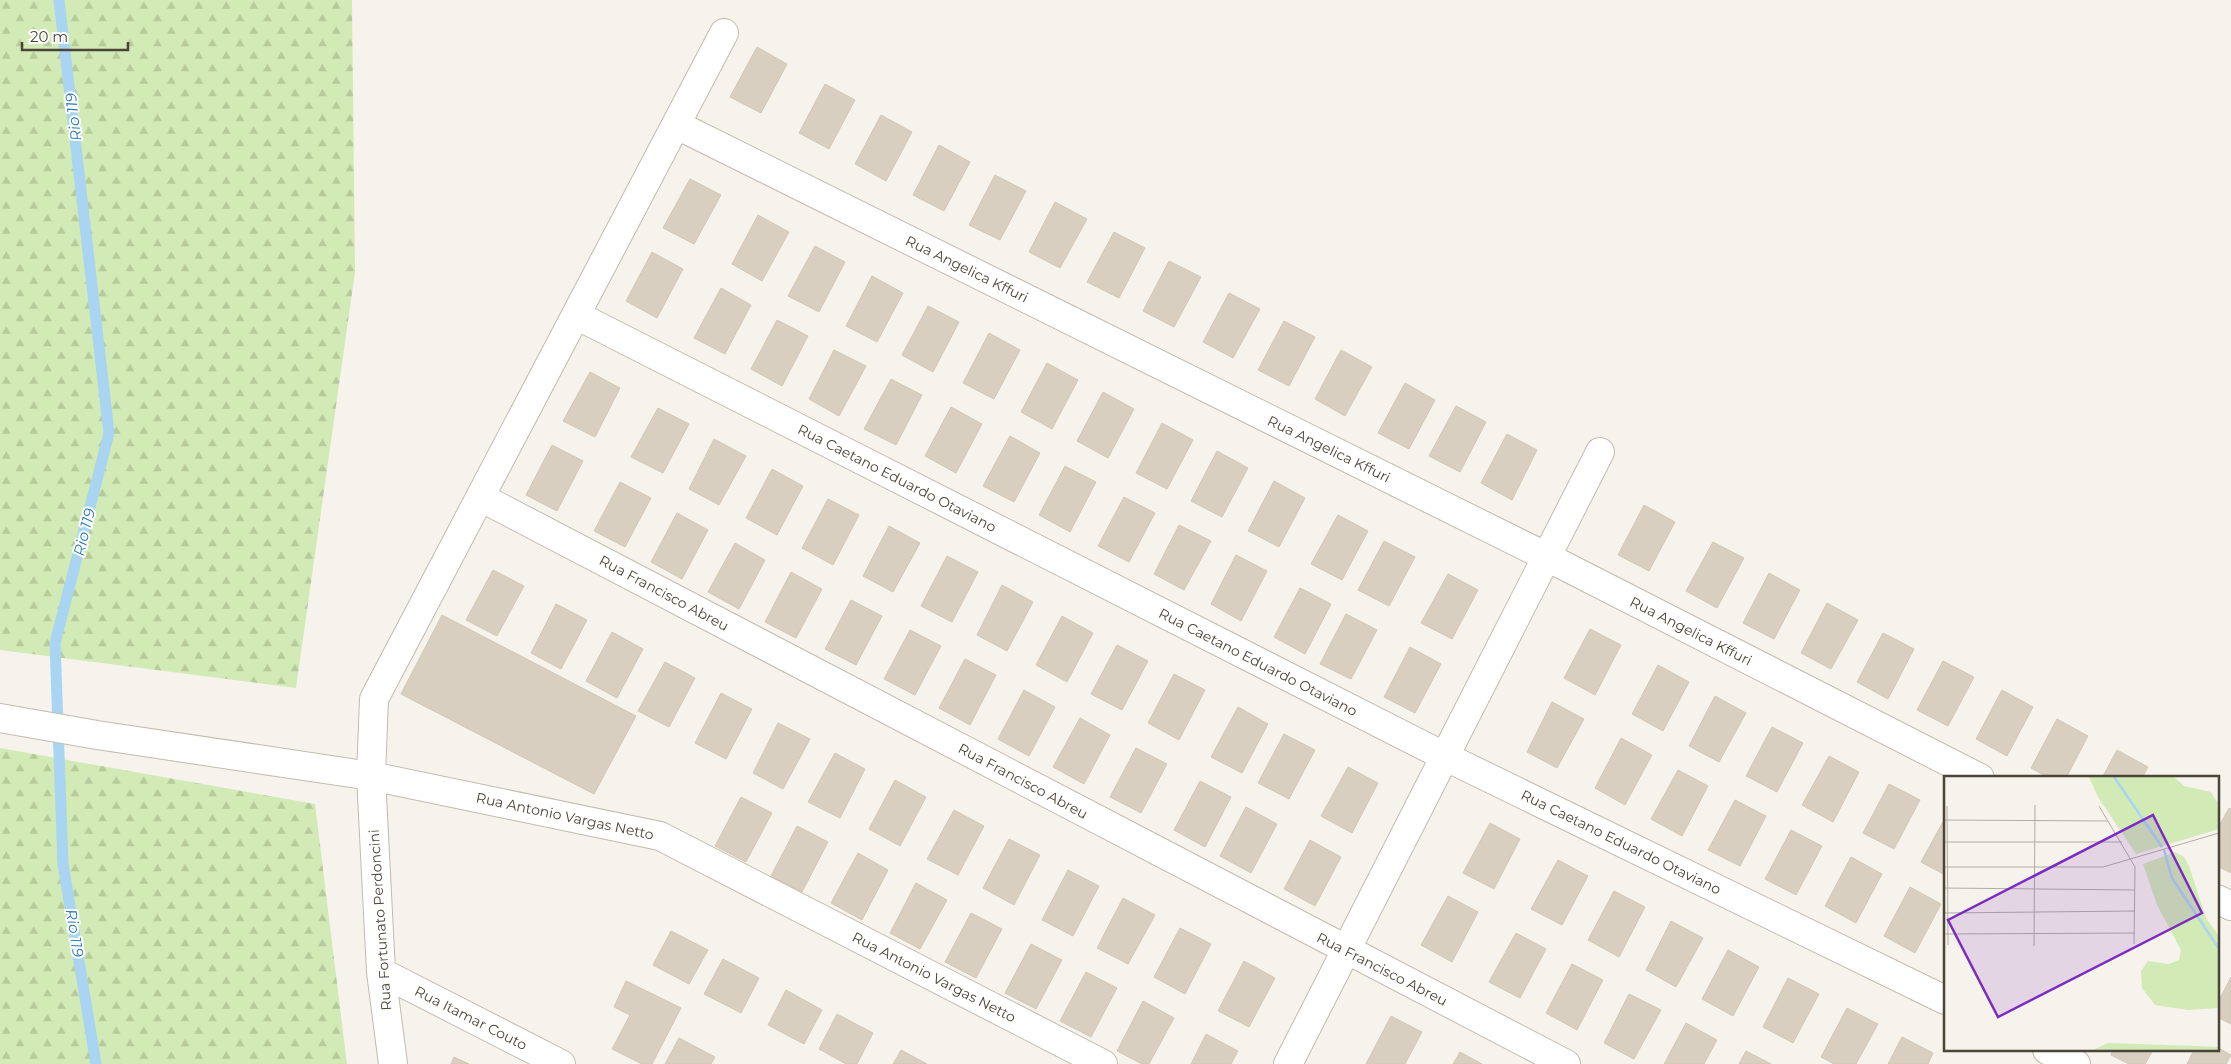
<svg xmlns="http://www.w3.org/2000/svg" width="2231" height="1064" font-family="Montserrat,sans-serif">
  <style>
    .forest { fill: url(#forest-firs) }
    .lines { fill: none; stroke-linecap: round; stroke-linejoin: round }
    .stream { stroke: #a9d4f2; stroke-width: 11 }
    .building { fill: #d8cfc1; stroke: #d3c7b4 }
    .minor-casing { stroke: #c2bbae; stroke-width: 30 }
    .minor { stroke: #fff; stroke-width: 28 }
    .labels { text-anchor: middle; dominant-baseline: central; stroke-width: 4; stroke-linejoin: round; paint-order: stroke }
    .street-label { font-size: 14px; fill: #4b4439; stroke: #fff }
    .water-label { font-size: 15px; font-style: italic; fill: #2e7ab2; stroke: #fff }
    .inset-river { fill: none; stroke: #a9d4f2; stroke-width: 2.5 }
    .inset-road { fill: none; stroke: #b2ada4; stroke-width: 1 }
    .view { fill: #7b2cbf; fill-opacity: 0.15; stroke: #7b2cbf; stroke-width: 2.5 }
    .inset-edge { fill: none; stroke: #4b4439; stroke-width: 2.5 }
  </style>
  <defs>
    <pattern id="forest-firs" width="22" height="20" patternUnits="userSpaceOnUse" patternTransform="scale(1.25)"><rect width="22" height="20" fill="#d2eab5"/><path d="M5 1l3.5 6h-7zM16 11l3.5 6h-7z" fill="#b6ca9c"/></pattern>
  </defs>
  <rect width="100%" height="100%" fill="#f6f3ec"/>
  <path class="forest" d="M0,0h352l3,272 -59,416 -296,-38z
    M0,748l315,56 32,260h-347z"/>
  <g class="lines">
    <path class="stream" d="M59,0l50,433 -54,210 8,221 33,200"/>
  </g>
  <path class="building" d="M757,47l30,17 -26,49 -31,-16z
    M825,84l30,16 -26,49 -30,-16z
    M881,115l31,17 -26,49 -31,-17z
    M939,145l31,17 -26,49 -31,-16z
    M995,175l31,16 -26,49 -31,-15z
    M690,179l31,16 -27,49 -31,-16z
    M1055,202l32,17 -27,49 -31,-16z
    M758,215l31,17 -27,49 -30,-17z
    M1114,232l31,16 -26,50 -32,-16z
    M815,246l30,16 -26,50 -31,-16z
    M652,252l31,17 -26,49 -31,-17z
    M1169,261l32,16 -27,50 -31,-16z
    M872,276l31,17 -26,49 -31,-16z
    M721,288l30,17 -26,49 -31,-16z
    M1229,293l31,16 -27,49 -30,-16z
    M928,306l31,16 -26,50 -31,-17z
    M777,320l31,16 -26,50 -31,-17z
    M1284,321l31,16 -26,49 -31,-16z
    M989,333l31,17 -26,49 -31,-16z
    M834,350l32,16 -27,50 -30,-17z
    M1341,350l31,17 -27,49 -30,-17z
    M1047,363l31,17 -26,49 -31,-17z
    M590,372l30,16 -25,49 -32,-16z
    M891,379l31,16 -26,50 -32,-16z
    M1405,383l30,17 -26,49 -31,-16z
    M1103,392l31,17 -26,49 -31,-17z
    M1456,406l30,16 -26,50 -31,-16z
    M951,407l31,17 -26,49 -31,-17z
    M658,408l31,16 -26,49 -32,-16z
    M1162,423l31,17 -26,49 -31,-16z
    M1507,434l30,16 -25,50 -31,-17z
    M1010,436l30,17 -26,49 -31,-16z
    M714,439l32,17 -27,49 -30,-16z
    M552,445l31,16 -26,50 -31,-16z
    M1217,451l31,17 -26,49 -31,-16z
    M1065,466l31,16 -26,50 -31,-17z
    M772,469l31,17 -26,49 -31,-17z
    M1274,481l31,17 -26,49 -31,-16z
    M620,482l31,16 -26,49 -31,-16z
    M1124,497l31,16 -26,49 -31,-16z
    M828,499l31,16 -26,50 -31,-17z
    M1644,505l31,17 -26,49 -31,-16z
    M677,513l31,17 -26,49 -31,-17z
    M1338,515l30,16 -26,49 -31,-16z
    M1179,525l32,16 -27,49 -30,-16z
    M889,526l31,17 -27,49 -30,-16z
    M1384,541l31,16 -26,49 -31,-16z
    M1713,542l31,16 -27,50 -31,-17z
    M735,543l30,17 -26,49 -31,-17z
    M1236,555l31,16 -26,50 -30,-17z
    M947,556l31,16 -26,50 -31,-16z
    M493,570l31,16 -27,50 -31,-16z
    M791,572l31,17 -26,49 -31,-16z
    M1769,573l31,17 -26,49 -31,-16z
    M1448,574l30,16 -26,49 -31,-16z
    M1002,585l31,17 -26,49 -30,-16z
    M1300,588l31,16 -26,50 -31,-17z
    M851,600l31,16 -26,49 -31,-16z
    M1827,603l31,17 -27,49 -30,-16z
    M556,604l31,16 -26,49 -30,-16z
    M1346,614l31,16 -26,49 -31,-15z
    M442,615l194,101 -42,78 -193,-100z
    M1062,616l31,17 -26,49 -31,-17z
    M1590,629l31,16 -26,50 -31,-17z
    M910,630l31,16 -26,49 -31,-16z
    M612,632l31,17 -26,49 -31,-17z
    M1883,633l31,16 -26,50 -31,-17z
    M1117,645l31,16 -26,49 -31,-16z
    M1410,647l31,17 -26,49 -31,-16z
    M965,659l31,16 -26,50 -31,-17z
    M1943,661l31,16 -26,49 -31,-16z
    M665,662l30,16 -26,49 -31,-16z
    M1658,665l31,17 -26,49 -31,-17z
    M1174,674l31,16 -26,50 -31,-17z
    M1024,690l31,17 -26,49 -31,-17z
    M2002,690l31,17 -26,49 -31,-17z
    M721,693l31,16 -26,50 -31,-16z
    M1715,696l31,17 -27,49 -30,-16z
    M1552,702l32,17 -27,49 -30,-16z
    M1238,707l30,17 -26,49 -31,-16z
    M1080,718l30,17 -26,49 -31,-17z
    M2057,719l31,17 -22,42h-17l-18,-10z
    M778,723l32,16 -27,50 -30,-16z
    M1772,727l31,16 -26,49 -31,-16z
    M1284,734l31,16 -26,49 -31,-16z
    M1621,738l31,17 -27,50 -30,-17z
    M1136,748l31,16 -26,49 -31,-16z
    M2117,750l31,17 -6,11h-40z
    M835,753l30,16 -25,49 -32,-16z
    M1829,756l30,16 -26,50 -31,-17z
    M1348,767l30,16 -26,50 -31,-17z
    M1678,770l30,16 -26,50 -31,-17z
    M895,780l31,17 -26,49 -31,-17z
    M1200,781l31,16 -26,50 -31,-17z
    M1889,784l31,16 -26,49 -31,-16z
    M741,797l31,16 -26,49 -31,-16z
    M1735,800l31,16 -26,50 -32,-16z
    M1246,807l31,17 -26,49 -31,-17z
    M2229,808l2,1v64l-14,-7v-36z
    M954,810l30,16 -26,49 -31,-16z
    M1945,818v57l-24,-13z
    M1490,823l30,16 -26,50 -31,-16z
    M797,826l31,16 -26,50 -31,-16z
    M1791,830l31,16 -26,49 -31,-16z
    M1009,839l31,16 -26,50 -31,-17z
    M1310,840l31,17 -26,49 -31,-17z
    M858,853l30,17 -26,50 -31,-17z
    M1851,857l31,17 -26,49 -31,-17z
    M1558,860l30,16 -26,49 -31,-16z
    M1068,870l31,16 -26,50 -31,-16z
    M916,883l31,17 -27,49 -30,-16z
    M1910,887l31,17 -26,49 -31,-17z
    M1614,891l31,16 -26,50 -31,-17z
    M1448,896l30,16 -26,50 -31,-17z
    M1123,898l32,17 -27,49 -31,-16z
    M971,913l31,16 -26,49 -31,-16z
    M1671,921l32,17 -27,49 -30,-17z
    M1180,928l31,16 -26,50 -31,-17z
    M671,931l37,19 -19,34 -36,-19z
    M1516,933l30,16 -26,49 -31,-16z
    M1031,944l31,16 -26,49 -31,-16z
    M1728,950l31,17 -26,49 -31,-17z
    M723,959l36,19 -18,35 -37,-19z
    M1244,961l31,17 -26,49 -31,-16z
    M1572,964l31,16 -26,50 -31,-17z
    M1086,972l31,16 -26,49 -31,-16z
    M2231,977v47l-14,-7v-13z
    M1788,978l31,16 -26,49 -30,-16z
    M626,981l55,27 -29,56h-10l-30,-15 18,-34 -16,-8z
    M786,990l36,20 -18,34 -36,-19z
    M1629,994l32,16 -27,49 -30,-16z
    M1143,1001l31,17 -25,46h-7l-25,-13z
    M1847,1008l31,16 -22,40h-22l-13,-7z
    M837,1014l36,19 -16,31h-11l-27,-15z
    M1391,1016l31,16 -17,32h-39z
    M1686,1023l31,17 -13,24h-40z
    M1206,1034l32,17 -7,13h-40z
    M1902,1037l31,16 -5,11h-40z
    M679,1038l36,19 -4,7h-46z
    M2217,1047l14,8 -5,9h-39l7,-14h23z
    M901,1050l26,14h-34z
    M2113,1050h40l-8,14h-16l-18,-9z
    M1746,1051l25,13h-32z
    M1460,1052l22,12h-29z
    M454,1057l15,7h-18z"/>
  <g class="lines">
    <g class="minor-casing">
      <path id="minor" d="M677,125l870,432 433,221
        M576,315l868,441 501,244
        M480,497l1086,567
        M0,718l97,17 274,41 289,60 443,228
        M2217,899l14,7
        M381,972l180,92
        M2047,1050l29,14
        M393,1064l-12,-92 -10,-196 3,-77 350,-666
        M1288,1064l312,-612"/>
    </g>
    <use href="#minor" class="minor"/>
  </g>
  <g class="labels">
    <g class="street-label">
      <text transform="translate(967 269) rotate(26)">Rua Angelica Kffuri</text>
      <text transform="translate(1329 449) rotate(26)">Rua Angelica Kffuri</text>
      <text transform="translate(897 478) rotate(27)">Rua Caetano Eduardo Otaviano</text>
      <text transform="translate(664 593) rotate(28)">Rua Francisco Abreu</text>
      <text transform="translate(1691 631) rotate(27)">Rua Angelica Kffuri</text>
      <text transform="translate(1258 662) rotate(27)">Rua Caetano Eduardo Otaviano</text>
      <text transform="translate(1023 781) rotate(28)">Rua Francisco Abreu</text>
      <text transform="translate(565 816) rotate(12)">Rua Antonio Vargas Netto</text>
      <text transform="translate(1621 842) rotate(26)">Rua Caetano Eduardo Otaviano</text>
      <text transform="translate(380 920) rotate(-94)">Rua Fortunato Perdoncini</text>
      <text transform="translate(1382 969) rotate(27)">Rua Francisco Abreu</text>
      <text transform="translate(934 977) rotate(27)">Rua Antonio Vargas Netto</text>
      <text transform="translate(471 1018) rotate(27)">Rua Itamar Couto</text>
    </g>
    <g class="water-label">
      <text transform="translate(73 117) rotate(-97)">Rio 119</text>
      <text transform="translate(84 532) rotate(-76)">Rio 119</text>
      <text transform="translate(75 933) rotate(81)">Rio 119</text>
    </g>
  </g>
  <g transform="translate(1944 776)">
    <rect width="275" height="275" fill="#f6f3ec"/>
    <path d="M145,1h85l10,9 27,6 8,13v24l-83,25 -38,-57zM231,76l9,5 5,9 17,52 13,18v72l-31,2 -33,-5 -13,-17 -1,-17 7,-10 21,3 10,-4 2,-10 -24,-45 -14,-41zM164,267l89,3 22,1v3h-126z" fill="#d2eab5"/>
    <path class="inset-river" d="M170,1l48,70M220,74l8,28 47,71"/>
    <path class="inset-road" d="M3,30l1,139M155,30l36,61 -1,77M0,44l164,1M0,66h178M0,91h159l116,-34M0,112l191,2M0,137l191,-2M0,158l191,-1M90,170l1,-141"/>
    <path class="view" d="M209,39l49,98 -204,104 -50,-97z"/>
    <rect width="275" height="275" class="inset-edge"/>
  </g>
  <path d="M22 42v8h106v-8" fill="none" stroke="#4b4439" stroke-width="2.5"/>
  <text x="30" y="42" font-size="15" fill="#4b4439" stroke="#ffffff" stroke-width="4" paint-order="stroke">20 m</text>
</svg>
